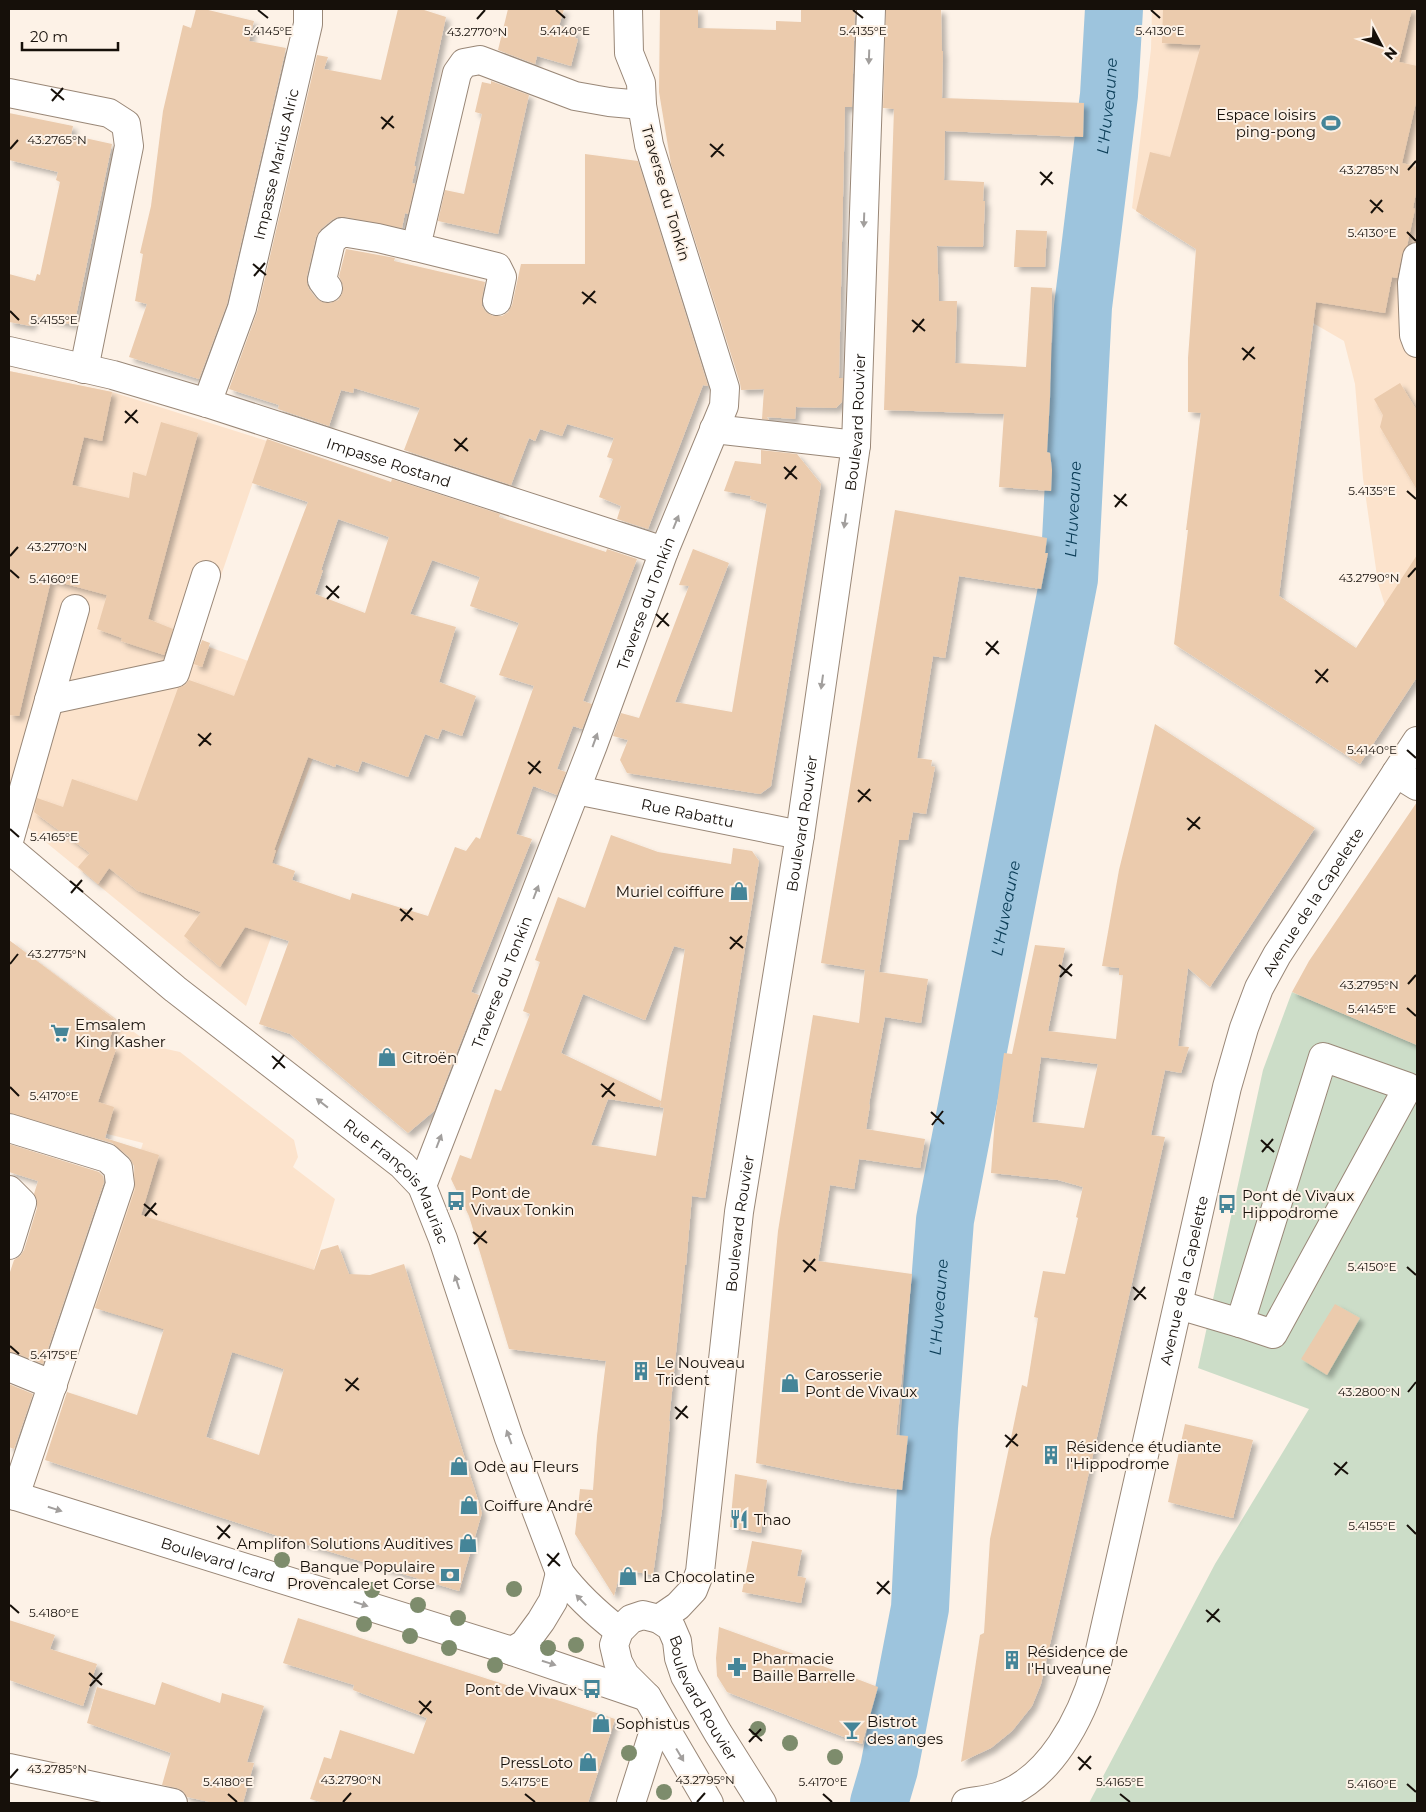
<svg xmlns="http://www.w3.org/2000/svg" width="1426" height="1812" font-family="Montserrat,sans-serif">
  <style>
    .built { fill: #fce3cc }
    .green { fill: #ccddc8 }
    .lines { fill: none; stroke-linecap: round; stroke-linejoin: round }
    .river { stroke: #9dc4dd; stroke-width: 58 }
    .building { fill: #ebcbad; fill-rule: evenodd; filter: url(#shadow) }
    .minor-casing { stroke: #998777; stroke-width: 30 }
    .minor { stroke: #fff; stroke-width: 28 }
    .tree { fill: #7d8c6c }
    .oneway { fill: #a29f9d }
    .ticks { fill: none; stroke: #16100a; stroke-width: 2 }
    .labels { text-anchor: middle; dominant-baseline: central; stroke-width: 4; stroke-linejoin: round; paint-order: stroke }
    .poi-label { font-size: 15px; fill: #16100a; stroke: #fdf2e7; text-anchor: start }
    .street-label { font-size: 15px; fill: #16100a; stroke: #fdf2e7 }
    .water-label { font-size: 16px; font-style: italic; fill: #0a3c56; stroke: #fdf2e7 }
    .ticks-label { font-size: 12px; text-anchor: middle; fill: #16100a; stroke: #fdf2e7; stroke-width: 4; stroke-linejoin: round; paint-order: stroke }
  </style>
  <defs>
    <filter id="shadow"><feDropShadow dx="4.5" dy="4.5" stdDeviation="2.5" flood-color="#0004"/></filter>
  </defs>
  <rect width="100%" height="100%" fill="#fdf2e7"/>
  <path class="built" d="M1152,9h265v639l-26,-23 -13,-42 -15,-105 -8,-94 -11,-43 -31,-18 -181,-115 19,-159z
    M9,371l103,21 155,49 -69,202 140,50 -65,170 22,8 -49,135 -237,-194z
    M13,943l140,103 27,6 114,88 4,17 -5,10 42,32 -51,170 -192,-62 51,-164 -134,-34v-153z"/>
  <path class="green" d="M1292,992l125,53v758h-328l126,-239 94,-155 -111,-41 65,-298z"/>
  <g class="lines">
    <path class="river" id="s1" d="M879,1803l10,-34 31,-161 9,-181 16,-207 124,-641 14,-272 26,-212 5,-86"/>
  </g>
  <path class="building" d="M196,9h8l50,12 -5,20 37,7 -59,256 -28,75 -70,-22 18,-53 -12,-3 8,-47 -3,-1 11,-47 12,-95 20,-86 8,3z
    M398,9h23l25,8 -32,149h2l-4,17 3,1 -7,30 -3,-1 -3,15 -57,-11h-7l-6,3 -11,9 -5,8 -9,39v7l2,6 7,9 6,4 8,1 8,-3 4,-6 1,-8 -4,-10 7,-27 49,9 -1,3 91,21 -3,16v8l4,6 7,4h9l6,-4 4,-7 9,-41h64v-110l53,7 70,225 -5,-1 -55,144 -31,-10 4,-13 -22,-9 14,-38 -6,-2 7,-19 -47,-14 -5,12 -22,-7 -5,12 -6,-3 -18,47 -107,-35 16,-42 -66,-20 -1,5 -12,-3 -12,36 -51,-17 1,-4 -50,-16 28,-77 60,-257 11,2 -4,12 57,11z
    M508,9h56l-5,17 18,5 -2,7 3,1 -7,27 -34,-10 -2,8 -37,-14z
    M660,9h38v19l78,2v-9l25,1v-13h54l-3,98h-7l-6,271h4l-1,24 -6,6 -40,-1 -1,12 -28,-2 2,3 -7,-1 2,-30 -23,1 -1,-7 -69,-219 -12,-72z
    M886,9h55l1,42h1l-1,47 142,5 -1,34 -138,-6 -1,49 40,2 -1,19h2l-2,46 -46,-1 2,55h18l-2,62 71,4 5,-80 21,1 -2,110 -3,54 3,1 2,17 -1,21 -52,-4 5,-73 -120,-4 10,-301 -11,-1z
    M1163,9h249l-13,53 18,4v32l-15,65 15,4v21l-4,20 2,1 -8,37 -5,8 -5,24 -5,-1 -7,36 -69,-11 -37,294 77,52 61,-93v122l-57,87 -186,-120 14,-114h-2l15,-117 -13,-1v-54l8,-109 -60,-38 14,-59 20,5 31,-112 -39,-2z
    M491,81l38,14 -31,139 -60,-13 7,-31 19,4 18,-80 -7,-2 7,-30 9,2z
    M9,113l64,13 -2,9 41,9 -38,181 -40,-9 -3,10 -22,-4v-48l26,7 2,-7 3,1 20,-93 -4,-2 2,-8 -49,-12z
    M1016,230l31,1 -2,36h-31z
    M9,371l103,21 -10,49 -18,-4 -12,48 57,13 4,-26 13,4 15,-54 37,11 -50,186 25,10 -9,26 -43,-14 1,-3 -25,-9 10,-34 -56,-15 -32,136 -10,-1z
    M1400,383l17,28v79l-37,-63 3,-12 -9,-16z
    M267,439l124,43 1,-3 108,35 -1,3 107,35 1,-3 30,10 -54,142 9,3 -10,25 -9,-3 -16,43 9,3 -9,23 -24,-9 -17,48 16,5 -61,153 8,3 -45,116 -26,22 -118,-99 -31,-10 30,-83 -44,-14 -25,40 -36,-31 17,-24 -63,-21 -29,-23 -11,16 -20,-17 12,-14 -56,-41 3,-14 26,9 9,-28 65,22 41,-113 7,-3 4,-5 45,16 74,-194 -56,-19zM338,519l51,18 -24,76 -50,-19 8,-24h-2zM432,560l48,17 -10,29 49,17 -20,52 35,11 -54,153 -4,-2 -10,14 -11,-4 -27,69 -76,-23 -2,7 -58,-20 3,-9 -23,-8 4,-13h-2l34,-93 27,10 1,-3 22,8 4,-11 46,16 17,-43 13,5 4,-10 20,7 14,-40 -37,-14 17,-55 -46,-13z
    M761,450l36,4 24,30 -50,302 -11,8 -133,-21 -7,-13 8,-20 -15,-4 8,-23 18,5 50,-132 -10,-1 14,-36 36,14 -54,139 57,10 35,-208 -17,-5 1,-3 -27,-5 11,-30 26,3z
    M895,510l152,28 -2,15h3l-7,36 -82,-13 -14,82 -12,-2 -16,102 15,2 -1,6 4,1 -9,47 -13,-2 -5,28h-9l-20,132 -58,-9z
    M202,640l8,3 -8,24 -8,-3z
    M1155,724l160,104 -105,159 -22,-19 -10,78 11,1 -8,26 -16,-3 -14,65 14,2 -124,547 -9,22 -20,25 -21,17 -30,14 19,-127 4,-2 6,-94 32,-154 5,2 11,-69 -4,-1 9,-46 22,3 13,-56 -2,-1 7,-30 -25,-7 -67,-7 4,-55 9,-65 8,1 23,-109 30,3 -17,83 68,8 7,-64h-4v-7l-17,-2 17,-96zM1041,1057l57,7 -14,64 -52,-6z
    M1417,802v243l-125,-53 17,-31z
    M611,835l47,17 73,12 2,-16 19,3 7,10 -54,337 -13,-2 -6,69h-1l-16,156h1l-8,89 -9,65 -32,-6 -7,27 -39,-62 5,-45 13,1 4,-54 9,-75 -97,-12 -40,-133 -18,-37 9,-24 11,4 24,-70 6,2 29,-77 -7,-3 17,-49 -5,-2 23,-63 27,11zM674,946l11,3 -24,152 -100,-48 22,-59 62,26zM608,1099l51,8 2,-5 -1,5 4,1 -8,48 -65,-11z
    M9,940l107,81 -9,25 9,3 -18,53 16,5 -9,31 54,17 -18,60 173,55 7,-20 17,-5 11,29 21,1 34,-11 78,249 -23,78 -181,-55 -233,-76 22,-68 70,23 27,-86 -69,-21 40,-119 -1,-23 -5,-9 -17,-14 -103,-30zM232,1352l52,17 -25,86 -53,-18z
    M865,970l63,9 -7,44 -36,-6 -16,87 1,1 -4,24 59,10 -5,29 -61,-9 -5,30 -24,-4 -12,76 94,13 -16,161 12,1 -6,54 -53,-8 -93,-19 22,-232 35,-216 46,8z
    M9,1144l90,28 4,4 1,6 -61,182 -28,-11 -6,-1v-77l5,-15 6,-4 4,-6 13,-42v-8l-3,-6 4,-13 -29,-9z
    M1335,1304l25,14 -33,57 -26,-16z
    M9,1384l24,10 -19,55 -5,-2z
    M1185,1424l68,16 -20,78 -65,-16z
    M735,1474l32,6 -6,53 -31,-6z
    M752,1541l50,9 -5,26 9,2 -5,25 -59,-11z
    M298,1618l252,81 1,-1 64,21 -27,84h-264l-14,-4 14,-42 7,2 9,-29 74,24 13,-36 -74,-28 1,-5 -71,-22z
    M9,1620l46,15 -5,14 47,15 -14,42 -74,-26z
    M719,1627l94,34 -1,1 66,25 -16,57 -135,-52 -10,-16 -1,-18z
    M162,1682l58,21 2,-10 42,13 -17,56 7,1 -11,40h-29l-27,-6 -4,-6 -6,-3 -15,-3 9,-32 -84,-30 10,-36 58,18z"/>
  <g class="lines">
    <g class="minor-casing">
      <g id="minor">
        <path d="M9,93l100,20 17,11 3,22 -45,223"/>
        <path d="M1417,257l-5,26 2,52 3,8"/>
        <path d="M328,288l-6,-8 9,-39 11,-9 36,6 38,9"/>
        <path d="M497,301l5,-24 -5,-10 -81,-20 41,-174 7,-10 16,-3 95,36 34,6 33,3"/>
        <path id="s2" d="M9,351l104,24 94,28 457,148"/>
        <path id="s3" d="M207,403l35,-95 66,-284v-15"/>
        <path d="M714,429l142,16"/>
        <path d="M49,700l126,-27 31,-98"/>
        <path d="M1396,773l21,13"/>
        <path id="s4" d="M576,790l224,45"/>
        <path d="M9,841l66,-232"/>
        <path id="s5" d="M9,849l166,140 227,176 20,21 21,53 66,199 51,135c17,23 36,40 59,58"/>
        <path d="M1323,1057l85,30 -135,247 -33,-11z"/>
        <path d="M9,1128l98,30 11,10 2,16 -105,312"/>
        <path id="s6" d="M422,1186l171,-441 71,-194 60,-145 1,-18 -76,-243 -7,-40 -1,-22 -12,-30 -1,-44"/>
        <path d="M9,1190l13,13 -13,42"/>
        <path d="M1179,1305l61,18"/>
        <path d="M9,1367l44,18"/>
        <path id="s7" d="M9,1494l503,157 135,46"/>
        <path id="s8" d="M659,1619l19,-13 15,-16 7,-18 39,-360 61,-377 56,-390 15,-436"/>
        <path d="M512,1651l12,-7 17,-23 12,-20 7,-28"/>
        <path d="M9,1768l164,35"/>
        <path d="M631,1803l27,-85"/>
        <path id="s9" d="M709,1803l-62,-106 -22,-22 -7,-13 -4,-17 5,-14 12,-12 12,-4 16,4 12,8 6,14 2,17 6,18 33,57 44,70"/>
        <path id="s10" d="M966,1803c10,-2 21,-3 31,-6 53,-16 85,-80 99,-129l131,-581 17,-59 15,-40 18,-33 140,-214"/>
      </g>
    </g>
    <use href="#minor" class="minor"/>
  </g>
  <g class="tree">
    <circle cx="282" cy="1560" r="8"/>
    <circle cx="514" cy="1589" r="8"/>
    <circle cx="372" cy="1590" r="8"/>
    <circle cx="418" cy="1605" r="8"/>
    <circle cx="458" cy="1618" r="8"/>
    <circle cx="364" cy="1624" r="8"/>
    <circle cx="410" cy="1636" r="8"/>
    <circle cx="576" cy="1645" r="8"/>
    <circle cx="449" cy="1648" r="8"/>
    <circle cx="548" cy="1648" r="8"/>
    <circle cx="495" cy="1665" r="8"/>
    <circle cx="758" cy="1729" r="8"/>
    <circle cx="790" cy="1743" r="8"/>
    <circle cx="629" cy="1753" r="8"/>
    <circle cx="835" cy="1757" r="8"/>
    <circle cx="664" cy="1792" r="8"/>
  </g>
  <defs><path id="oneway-solid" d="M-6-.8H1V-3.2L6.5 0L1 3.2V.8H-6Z" transform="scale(1.25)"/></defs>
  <g class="oneway">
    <use href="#oneway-solid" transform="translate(869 57) rotate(92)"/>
    <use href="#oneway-solid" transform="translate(864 220) rotate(92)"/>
    <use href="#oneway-solid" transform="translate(845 521) rotate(98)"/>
    <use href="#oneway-solid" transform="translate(676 522) rotate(-68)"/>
    <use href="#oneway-solid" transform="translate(822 682) rotate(98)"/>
    <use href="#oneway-solid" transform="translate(595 740) rotate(-70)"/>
    <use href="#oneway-solid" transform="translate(536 892) rotate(-69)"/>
    <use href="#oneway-solid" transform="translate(322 1103) rotate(-142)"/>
    <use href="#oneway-solid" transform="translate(439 1141) rotate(-69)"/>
    <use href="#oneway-solid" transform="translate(457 1282) rotate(-108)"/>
    <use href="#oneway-solid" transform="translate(509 1437) rotate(-110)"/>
    <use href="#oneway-solid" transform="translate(55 1509) rotate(17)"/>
    <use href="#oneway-solid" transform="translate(581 1600) rotate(-134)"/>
    <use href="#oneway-solid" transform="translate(361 1604) rotate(17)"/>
    <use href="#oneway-solid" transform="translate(549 1663) rotate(18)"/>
    <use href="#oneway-solid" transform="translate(680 1755) rotate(59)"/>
  </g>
  <path class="ticks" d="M258,10l10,8M556,10l9,8M853,10l10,8M1151,10l9,8M477,19l8,-9M51,89l13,11M52,101l11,-13M381,117l13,11M382,129l11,-13M710,144l14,12M10,149l8,-9M711,157l12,-13M1408,170l8,-9M1040,172l13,12M1041,185l11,-13M1370,200l13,12M1371,213l11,-13M1407,232l9,9M253,264l13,11M254,276l11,-13M582,292l14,11M583,304l12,-13M10,311l9,9M912,320l13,11M913,332l11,-13M1242,348l13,11M1243,360l11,-13M125,411l13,12M125,423l12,-13M454,439l14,12M455,451l12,-13M784,467l13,12M785,479l11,-13M1407,491l9,8M1114,495l13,11M1115,507l11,-13M10,556l8,-9M10,570l9,8M1408,577l8,-9M326,586l13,12M327,599l12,-13M656,614l13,12M657,627l11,-14M986,642l13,12M986,655l12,-14M1315,670l13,12M1316,683l12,-14M198,734l13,11M199,746l12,-13M1407,750l9,8M528,762l13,11M529,774l11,-13M858,790l13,11M858,802l12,-13M1187,818l13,11M10,829l9,8M1188,830l12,-13M70,881l13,11M71,893l11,-13M400,909l13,11M401,921l11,-13M730,937l13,11M730,949l12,-13M10,964l8,-10M1059,965l13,11M1060,977l12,-13M1408,984l8,-9M1407,1008l9,8M272,1056l13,12M273,1069l11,-14M601,1084l14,12M10,1087l9,9M602,1097l12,-14M931,1112l13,12M932,1125l11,-14M1261,1140l13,12M1262,1152l11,-13M144,1204l13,11M145,1216l11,-13M473,1232l14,11M474,1244l12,-13M803,1260l13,11M1407,1267l9,8M804,1272l11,-13M1133,1287l13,12M1134,1300l11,-13M10,1346l9,8M345,1379l14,11M346,1391l12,-13M1408,1392l8,-10M675,1407l13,11M676,1419l11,-13M1005,1435l13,11M1006,1447l11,-13M1334,1463l14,11M1335,1475l12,-13M1407,1525l9,9M217,1526l13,12M218,1539l12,-14M547,1554l13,12M548,1566l11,-13M877,1582l13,12M877,1594l12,-13M10,1605l9,8M1206,1610l14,12M1207,1622l12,-13M89,1673l13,12M90,1686l12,-13M419,1701l13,12M420,1714l11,-13M749,1729l13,12M749,1742l12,-13M1078,1757l13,12M1079,1770l12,-14M10,1778l8,-9M1407,1784l9,8M228,1794l9,8M525,1794l10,8M823,1794l9,8M1120,1794l10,8M343,1802l8,-9M697,1802l8,-9"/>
  <defs>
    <g id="stadium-bare" transform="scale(1.5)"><path d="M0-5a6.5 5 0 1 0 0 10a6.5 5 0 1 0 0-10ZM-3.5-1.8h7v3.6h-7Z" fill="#458598" stroke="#fdf2e7" stroke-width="2.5" paint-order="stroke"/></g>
    <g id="shop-bare" transform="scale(1.5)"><path d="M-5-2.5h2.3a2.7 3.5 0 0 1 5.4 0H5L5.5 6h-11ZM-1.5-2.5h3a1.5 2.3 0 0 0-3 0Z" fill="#458598" stroke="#fdf2e7" stroke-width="2.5" paint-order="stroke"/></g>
    <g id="supermarket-bare" transform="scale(1.5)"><path d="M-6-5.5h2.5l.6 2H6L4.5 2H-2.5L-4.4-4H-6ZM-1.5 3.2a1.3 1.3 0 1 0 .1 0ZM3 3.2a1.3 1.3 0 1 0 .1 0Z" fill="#458598" stroke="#fdf2e7" stroke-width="2.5" paint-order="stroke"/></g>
    <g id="bus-bare" transform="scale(1.5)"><path d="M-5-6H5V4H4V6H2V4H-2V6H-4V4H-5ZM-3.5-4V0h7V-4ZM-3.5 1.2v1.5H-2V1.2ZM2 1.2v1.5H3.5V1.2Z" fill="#458598" stroke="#fdf2e7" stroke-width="2.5" paint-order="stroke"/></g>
    <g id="building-bare" transform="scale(1.5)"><path d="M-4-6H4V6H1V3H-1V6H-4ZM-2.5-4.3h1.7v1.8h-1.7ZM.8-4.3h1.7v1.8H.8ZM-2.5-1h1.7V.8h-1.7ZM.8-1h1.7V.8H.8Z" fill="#458598" stroke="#fdf2e7" stroke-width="2.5" paint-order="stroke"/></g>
    <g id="restaurant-bare" transform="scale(1.5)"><path d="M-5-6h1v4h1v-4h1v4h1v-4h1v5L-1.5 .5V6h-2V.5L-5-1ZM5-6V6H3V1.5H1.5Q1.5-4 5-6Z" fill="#458598" stroke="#fdf2e7" stroke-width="2.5" paint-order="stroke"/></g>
    <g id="bank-bare" transform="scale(1.5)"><path d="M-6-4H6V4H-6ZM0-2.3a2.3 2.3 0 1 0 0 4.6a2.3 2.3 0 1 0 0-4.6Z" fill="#458598" stroke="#fdf2e7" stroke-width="2.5" paint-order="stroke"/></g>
    <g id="pharmacy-bare" transform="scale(1.5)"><path d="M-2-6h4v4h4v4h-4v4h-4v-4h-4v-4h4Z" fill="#458598" stroke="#fdf2e7" stroke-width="2.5" paint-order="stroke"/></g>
    <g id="bar-bare" transform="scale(1.5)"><path d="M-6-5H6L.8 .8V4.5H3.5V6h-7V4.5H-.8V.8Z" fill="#458598" stroke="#fdf2e7" stroke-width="2.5" paint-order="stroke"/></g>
  </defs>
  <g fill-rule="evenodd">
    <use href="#stadium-bare" x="1331" y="123"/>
    <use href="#shop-bare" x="739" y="891"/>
    <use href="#supermarket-bare" x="60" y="1033"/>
    <use href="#shop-bare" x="387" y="1057"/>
    <use href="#bus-bare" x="456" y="1201"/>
    <use href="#bus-bare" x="1227" y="1204"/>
    <use href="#building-bare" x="641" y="1371"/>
    <use href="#shop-bare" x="790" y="1383"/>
    <use href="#building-bare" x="1051" y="1455"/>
    <use href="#shop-bare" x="459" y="1466"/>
    <use href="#shop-bare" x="469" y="1505"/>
    <use href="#restaurant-bare" x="739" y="1519"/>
    <use href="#shop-bare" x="468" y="1543"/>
    <use href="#bank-bare" x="450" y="1575"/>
    <use href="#shop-bare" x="628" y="1576"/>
    <use href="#building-bare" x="1012" y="1660"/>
    <use href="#pharmacy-bare" x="737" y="1667"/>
    <use href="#bus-bare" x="592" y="1689"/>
    <use href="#shop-bare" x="601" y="1723"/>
    <use href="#bar-bare" x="852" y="1730"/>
    <use href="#shop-bare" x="588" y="1762"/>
  </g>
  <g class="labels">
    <g class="poi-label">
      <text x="1316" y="114" text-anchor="end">Espace loisirs<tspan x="1316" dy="17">ping-pong</tspan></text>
      <text x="724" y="891" text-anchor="end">Muriel coiffure</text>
      <text x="75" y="1024">Emsalem<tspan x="75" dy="17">King Kasher</tspan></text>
      <text x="402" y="1057">Citroën</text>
      <text x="471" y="1192">Pont de<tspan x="471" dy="17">Vivaux Tonkin</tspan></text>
      <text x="1242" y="1195">Pont de Vivaux<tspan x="1242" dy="17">Hippodrome</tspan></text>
      <text x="656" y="1362">Le Nouveau<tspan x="656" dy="17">Trident</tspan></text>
      <text x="805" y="1374">Carosserie<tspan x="805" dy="17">Pont de Vivaux</tspan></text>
      <text x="1066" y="1446">Résidence étudiante<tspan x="1066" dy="17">l'Hippodrome</tspan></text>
      <text x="474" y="1466">Ode au Fleurs</text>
      <text x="484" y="1505">Coiffure André</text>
      <text x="754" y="1519">Thao</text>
      <text x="453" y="1543" text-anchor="end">Amplifon Solutions Auditives</text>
      <text x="435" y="1566" text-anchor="end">Banque Populaire<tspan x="435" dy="17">Provencale et Corse</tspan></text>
      <text x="643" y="1576">La Chocolatine</text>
      <text x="1027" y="1651">Résidence de<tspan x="1027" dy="17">l'Huveaune</tspan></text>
      <text x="752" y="1658">Pharmacie<tspan x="752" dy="17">Baille Barrelle</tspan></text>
      <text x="577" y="1689" text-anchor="end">Pont de Vivaux</text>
      <text x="867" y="1721">Bistrot<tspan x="867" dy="17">des anges</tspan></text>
      <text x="616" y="1723">Sophistus</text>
      <text x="573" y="1762" text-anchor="end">PressLoto</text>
    </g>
    <g class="street-label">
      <text stroke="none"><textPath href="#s3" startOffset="249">Impasse Marius Alric</textPath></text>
      <text transform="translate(666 193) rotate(74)">Traverse du Tonkin</text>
      <text stroke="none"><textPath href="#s8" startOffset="1225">Boulevard Rouvier</textPath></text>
      <text stroke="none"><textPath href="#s2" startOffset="396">Impasse Rostand</textPath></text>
      <text stroke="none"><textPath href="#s6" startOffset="624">Traverse du Tonkin</textPath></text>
      <text stroke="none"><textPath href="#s4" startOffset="114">Rue Rabattu</textPath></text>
      <text stroke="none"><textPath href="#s8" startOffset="820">Boulevard Rouvier</textPath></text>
      <text stroke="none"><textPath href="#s10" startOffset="1002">Avenue de la Capelette</textPath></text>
      <text stroke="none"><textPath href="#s6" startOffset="219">Traverse du Tonkin</textPath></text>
      <text stroke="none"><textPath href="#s5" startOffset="514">Rue François Mauriac</textPath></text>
      <text stroke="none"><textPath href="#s8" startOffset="415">Boulevard Rouvier</textPath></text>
      <text stroke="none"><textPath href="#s10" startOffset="598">Avenue de la Capelette</textPath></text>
      <text stroke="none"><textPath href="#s7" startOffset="219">Boulevard Icard</textPath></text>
      <text stroke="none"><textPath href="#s9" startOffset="340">Boulevard Rouvier</textPath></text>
    </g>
    <g class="water-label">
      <text stroke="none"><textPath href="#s1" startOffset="1716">L'Huveaune</textPath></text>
      <text stroke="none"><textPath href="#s1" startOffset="1311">L'Huveaune</textPath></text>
      <text stroke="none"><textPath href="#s1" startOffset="906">L'Huveaune</textPath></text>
      <text stroke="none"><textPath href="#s1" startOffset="501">L'Huveaune</textPath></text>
    </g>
  </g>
  <g class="ticks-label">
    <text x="268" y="35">5.4145°E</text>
    <text x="565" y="35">5.4140°E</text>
    <text x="863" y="35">5.4135°E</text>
    <text x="1160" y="35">5.4130°E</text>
    <text x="477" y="36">43.2770°N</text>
    <text x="57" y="144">43.2765°N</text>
    <text x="1369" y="174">43.2785°N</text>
    <text x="1372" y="237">5.4130°E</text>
    <text x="54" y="324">5.4155°E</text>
    <text x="1372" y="495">5.4135°E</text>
    <text x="57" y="551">43.2770°N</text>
    <text x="1369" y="582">43.2790°N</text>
    <text x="54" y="583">5.4160°E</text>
    <text x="1372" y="754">5.4140°E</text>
    <text x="54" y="841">5.4165°E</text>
    <text x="57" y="958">43.2775°N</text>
    <text x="1369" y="989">43.2795°N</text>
    <text x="1372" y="1013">5.4145°E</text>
    <text x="54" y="1100">5.4170°E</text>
    <text x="1372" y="1271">5.4150°E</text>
    <text x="54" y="1359">5.4175°E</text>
    <text x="1369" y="1396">43.2800°N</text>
    <text x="1372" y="1530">5.4155°E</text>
    <text x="54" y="1617">5.4180°E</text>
    <text x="57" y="1773">43.2785°N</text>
    <text x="351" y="1784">43.2790°N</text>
    <text x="705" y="1784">43.2795°N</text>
    <text x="228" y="1786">5.4180°E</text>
    <text x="525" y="1786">5.4175°E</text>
    <text x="823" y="1786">5.4170°E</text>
    <text x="1120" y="1786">5.4165°E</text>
    <text x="1372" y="1788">5.4160°E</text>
  </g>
  <rect width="1426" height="1812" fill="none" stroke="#16100a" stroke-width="20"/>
  <g transform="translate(1381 45) rotate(131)" stroke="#fdf2e7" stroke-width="4" paint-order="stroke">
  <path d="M0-4L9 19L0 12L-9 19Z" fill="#16100a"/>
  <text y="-8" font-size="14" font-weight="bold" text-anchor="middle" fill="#16100a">N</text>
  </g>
  <path d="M22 42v8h96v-8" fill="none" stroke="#16100a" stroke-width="2.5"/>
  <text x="30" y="42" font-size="15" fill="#16100a" stroke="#fdf2e7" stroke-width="4" paint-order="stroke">20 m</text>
</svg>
